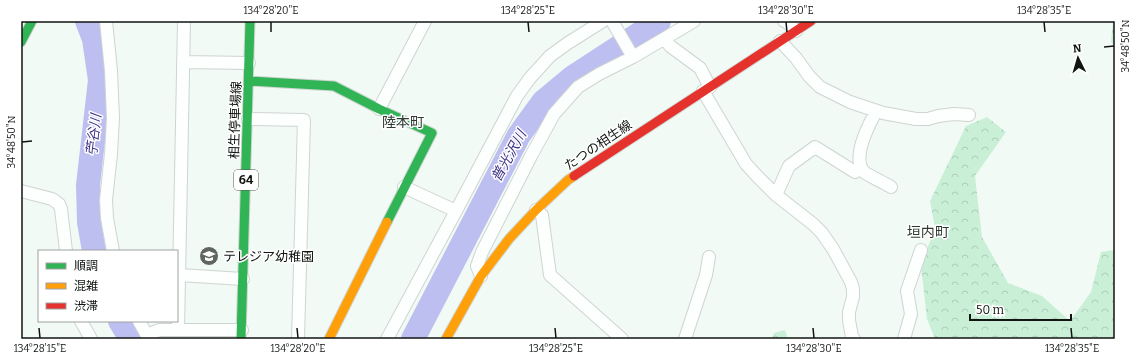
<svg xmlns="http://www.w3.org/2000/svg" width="1136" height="360" font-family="Bitter,'Noto Sans JP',serif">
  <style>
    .forest { fill: url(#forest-crowns) }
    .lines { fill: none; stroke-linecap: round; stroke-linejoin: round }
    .river { stroke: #bdbff1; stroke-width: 24 }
    .street-casing { stroke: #ced5d1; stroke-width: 14 }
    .fast-casing { stroke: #ced5d1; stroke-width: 11 }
    .slow-casing { stroke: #ced5d1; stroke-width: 11 }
    .jam-casing { stroke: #ced5d1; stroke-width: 11 }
    .street { stroke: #fdfefe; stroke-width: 12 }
    .fast { stroke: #30b455; stroke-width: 9 }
    .slow { stroke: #ff9f0a; stroke-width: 9 }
    .jam { stroke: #e5322d; stroke-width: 9 }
    .ticks { fill: none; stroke: #101511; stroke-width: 1.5 }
    .labels { text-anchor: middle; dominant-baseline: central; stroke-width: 3; stroke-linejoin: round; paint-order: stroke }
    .shield { fill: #fff; stroke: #585b58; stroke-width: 1 }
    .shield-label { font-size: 12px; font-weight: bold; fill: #101511 }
    .street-label { font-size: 13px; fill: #101511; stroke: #fff }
    .poi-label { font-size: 13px; fill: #101511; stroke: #fff; text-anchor: start }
    .neighbourhood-label { font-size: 14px; fill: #2e3a32; stroke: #fff }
    .water-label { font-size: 14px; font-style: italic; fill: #3e3488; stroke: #fff }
    .neatline { fill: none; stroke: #101511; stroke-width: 1.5 }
    .ticks-label { font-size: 10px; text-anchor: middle; fill: #101511 }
  </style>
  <defs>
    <pattern id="forest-crowns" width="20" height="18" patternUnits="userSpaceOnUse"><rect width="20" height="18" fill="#c9f0d7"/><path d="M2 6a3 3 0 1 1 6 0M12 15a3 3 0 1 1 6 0" fill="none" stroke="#accdb8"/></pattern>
  </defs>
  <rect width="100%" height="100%" fill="#f2faf5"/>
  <path class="forest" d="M1113,21h2v26l-4,-5z
    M987,117l19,15 -31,44 7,61 26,46 34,13 28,25 21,-29 10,-40 14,-2v89h-180l-8,-20 -6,-53 14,-38 -5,-27 36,-75z
    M785,330l3,9h-16l2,-6z"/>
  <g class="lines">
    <path class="river" d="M87,21l7,18 6,41 -12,105 1,37 5,29
      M120,321l11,18
      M413,339l106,-204 24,-33 30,-25 86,-56"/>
    <g class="street-casing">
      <path id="street" d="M106,21l5,50 2,47 -2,36 -5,46 1,18 6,33
        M612,21l21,36
        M784,21l4,2 8,8
        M665,39l5,7 30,22 10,19
        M780,41l16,17 13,18 11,11 30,15 33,11 33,6h12l10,-3 16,-2 15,1
        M183,62l66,1
        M703,91l43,73 11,12 19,19 37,29 9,9 11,16 18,33 2,7v8l-4,15v8l3,17 2,2
        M379,109l46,-88
        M876,111c-7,14 -25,46 -12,61 5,4 21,11 27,15
        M248,119l56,1 -6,219
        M404,187l52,24
        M21,191l31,8 7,5 2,5 5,42
        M776,195l13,-29 26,-19 40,25
        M536,210l6,5 8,60 72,64
        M179,275l64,4
        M481,276l-4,-10 5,-14 49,-96 23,-42 24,-27 21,-13 34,-17 61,-36
        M81,321l10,18
        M139,321l10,18
        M178,330l6,-309
        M147,335l12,-5h83
        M387,339l69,-128 61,-115 13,-18 20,-22 18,-13 35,-22
        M685,339l21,-64 3,-18
        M904,339l7,-25 -4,-23 14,-41"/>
    </g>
    <g class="fast-casing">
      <path id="fast" d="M21,42l11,-21
        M249,81l85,5 45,23 53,24 -45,89
        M241,339l9,-318"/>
    </g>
    <g class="slow-casing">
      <path id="slow" d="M329,339l58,-117
        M446,339l35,-63 28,-37 27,-29 32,-30 6,-4"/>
    </g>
    <g class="jam-casing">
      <path id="jam" d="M574,176l237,-155"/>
    </g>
    <use href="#street" class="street"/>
    <use href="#fast" class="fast"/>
    <use href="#slow" class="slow"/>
    <use href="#jam" class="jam"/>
  </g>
  <path class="ticks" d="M271,22v10M528,22l1,10M786,22l1,10M1044,22l1,10M1104,47l10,-1M22,142l10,-1M39,328l1,10M297,328l1,10M555,328l1,10M813,328l1,10M1071,328l1,10"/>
  <defs>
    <g id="school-disc" transform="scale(1)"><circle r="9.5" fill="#5f6561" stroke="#fff"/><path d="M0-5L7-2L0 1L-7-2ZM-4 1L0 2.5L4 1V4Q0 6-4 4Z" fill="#fff"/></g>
  </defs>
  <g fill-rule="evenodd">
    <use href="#school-disc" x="209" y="256"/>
  </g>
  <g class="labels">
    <rect class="shield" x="234" y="170" width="24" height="20" rx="3"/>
    <g class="shield-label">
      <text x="246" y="180">64</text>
    </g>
    <g class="street-label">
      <text transform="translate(235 120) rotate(-88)">相生停車場線</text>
      <text transform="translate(598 145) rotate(-34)">たつの相生線</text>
    </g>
    <g class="poi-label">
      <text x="223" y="256">テレジア幼稚園</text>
    </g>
    <g class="neighbourhood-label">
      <text x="403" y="122">陸本町</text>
      <text x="928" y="232">垣内町</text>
    </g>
    <g class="water-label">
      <text transform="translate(94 135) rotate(-83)">苧谷川</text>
      <text transform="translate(509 156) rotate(-61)">普光沢川</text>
    </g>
  </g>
  <rect width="1136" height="360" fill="none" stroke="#ffffff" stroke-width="44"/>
  <rect x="38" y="250" width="140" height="72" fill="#ffffff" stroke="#9fa1a0"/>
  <rect x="46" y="263" width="20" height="6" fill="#30b455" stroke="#9fa1a0"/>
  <text x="74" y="270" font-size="12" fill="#101511">順調</text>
  <rect x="46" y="283" width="20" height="6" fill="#ff9f0a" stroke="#9fa1a0"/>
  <text x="74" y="290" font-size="12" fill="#101511">混雑</text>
  <rect x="46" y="303" width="20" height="6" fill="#e5322d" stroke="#9fa1a0"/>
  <text x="74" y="310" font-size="12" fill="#101511">渋滞</text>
  <g transform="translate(1078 58) rotate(355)" stroke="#ffffff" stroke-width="3" paint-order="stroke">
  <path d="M0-3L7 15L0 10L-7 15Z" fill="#101511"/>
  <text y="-6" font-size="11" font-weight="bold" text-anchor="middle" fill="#101511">N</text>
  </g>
  <path d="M970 314v6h101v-6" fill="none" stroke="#101511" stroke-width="2"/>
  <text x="976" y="314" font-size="12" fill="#101511" stroke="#ffffff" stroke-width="3" paint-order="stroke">50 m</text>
  <rect x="22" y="22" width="1092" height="316" class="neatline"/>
  <g class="ticks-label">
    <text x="271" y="14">134°28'20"E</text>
    <text x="528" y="14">134°28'25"E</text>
    <text x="786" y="14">134°28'30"E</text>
    <text x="1044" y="14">134°28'35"E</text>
    <text transform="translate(1125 46) rotate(-90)" y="4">34°48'50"N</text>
    <text transform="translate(11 142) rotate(-90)" y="4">34°48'50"N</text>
    <text x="40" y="352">134°28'15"E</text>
    <text x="298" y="352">134°28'20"E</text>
    <text x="556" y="352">134°28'25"E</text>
    <text x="814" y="352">134°28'30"E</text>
    <text x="1072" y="352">134°28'35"E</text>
  </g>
</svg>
